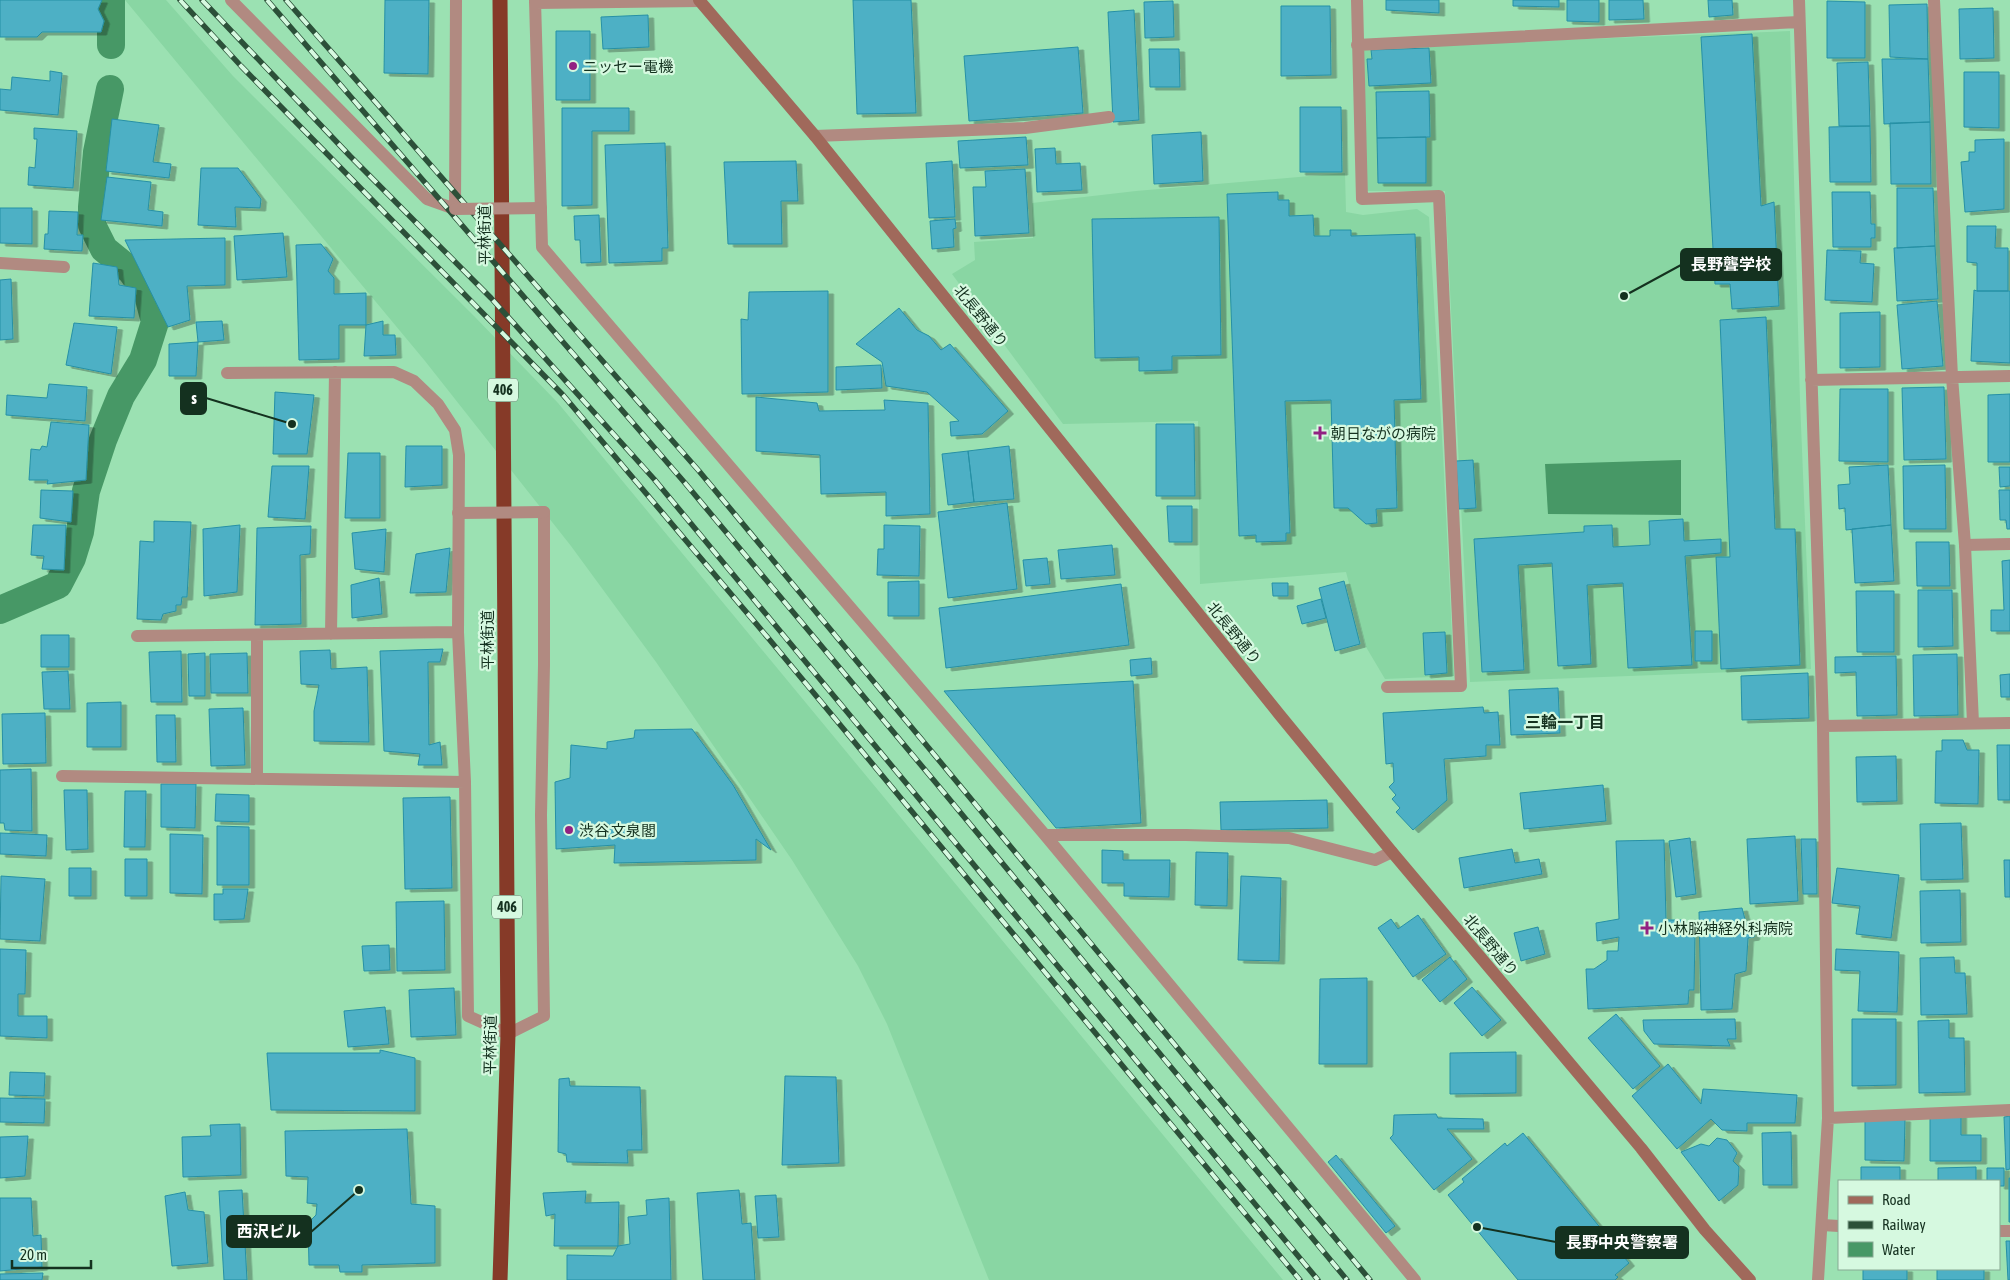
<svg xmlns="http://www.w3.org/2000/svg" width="2010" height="1280" font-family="'Asap Condensed','Noto Sans JP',sans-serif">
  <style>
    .built { fill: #89d6a3 }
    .water { fill: #479866 }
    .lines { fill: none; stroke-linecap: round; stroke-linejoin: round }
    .canal { stroke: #479866; stroke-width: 28 }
    .building { fill: #4db0c5; stroke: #2690a5; filter: url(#shadow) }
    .lane { stroke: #b18a81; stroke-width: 12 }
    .street { stroke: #b18a81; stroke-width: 12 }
    .secondary { stroke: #a0695b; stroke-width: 12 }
    .highway { stroke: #863a28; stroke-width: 15 }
    .rail-casing { stroke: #2c5039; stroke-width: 5.5 }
    .rail { stroke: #d6f9e0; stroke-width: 4; stroke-dasharray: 11; stroke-linecap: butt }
    .street-bridge { stroke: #b18a81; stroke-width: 12 }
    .poi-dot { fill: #922282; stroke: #d6f9e0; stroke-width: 2 }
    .labels { text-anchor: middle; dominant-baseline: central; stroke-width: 4.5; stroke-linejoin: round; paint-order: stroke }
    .shield { fill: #d6f9e0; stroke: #4e6d59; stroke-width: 1 }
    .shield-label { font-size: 14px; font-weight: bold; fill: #14311f }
    .poi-label { font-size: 15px; fill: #14311f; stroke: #d6f9e0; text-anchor: start }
    .street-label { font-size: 15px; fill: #14311f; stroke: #d6f9e0 }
    .neighbourhood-label { font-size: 16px; font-weight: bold; fill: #14311f; stroke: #d6f9e0 }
    .leader { fill: none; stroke: #14311f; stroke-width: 2 }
    .callout-dot { fill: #14311f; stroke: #d6f9e0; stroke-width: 2 }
    .callout { fill: #14311f; stroke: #14311f; stroke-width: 2 }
    .callout-label { font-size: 16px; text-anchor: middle; font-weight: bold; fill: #fff }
  </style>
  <defs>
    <filter id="shadow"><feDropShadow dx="5.5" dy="3" stdDeviation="0" flood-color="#0004"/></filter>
  </defs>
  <rect width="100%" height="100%" fill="#9be1b2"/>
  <path class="built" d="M125,0h41l67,76 241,240 84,87 725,877h-294l-102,-256 -29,-58 -66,-106 -136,-198 -85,-116 -146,-185z
    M1790,31l10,370 11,268 -341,13 -25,-491h-81l-2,-143z
    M1345,173l1,39 17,3 54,-6 12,8 14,237 11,222 -69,3 -19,-32 -20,-75 -146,12 -2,-163 -135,3 -111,-150 23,-14 -1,-18 59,-4 -1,-35 104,-12z"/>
  <path class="water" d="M1681,460v55l-133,-1 -3,-50z"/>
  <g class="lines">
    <path class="canal" d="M111,0v45
      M0,610l58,-25 14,-27 8,-26 6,-41 17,-51 18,-44 22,-36 12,-38 -7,-27 -17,-24 -27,-22 -12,-24v-18l5,-55 13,-63"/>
  </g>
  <path class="building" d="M0,0h102l-4,9 6,12 -3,11h-59l-5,5h-37z
    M385,0h44l-1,74 -44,-1z
    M853,0h58l5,113 -59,1z
    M1386,0h53v13l-53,-3z
    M1513,0h46v7l-46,-1z
    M1567,0h32v22l-32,-1z
    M1609,0h34l1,19 -35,1z
    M1708,0h24l1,15 -24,2z
    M1173,1l1,36 -29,1 -1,-36z
    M1827,1l38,1v56h-38z
    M1927,4l1,55 -38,-2 -1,-52z
    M1281,6h49l1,69 -50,1z
    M1993,8l1,50 -34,1 -1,-50z
    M1134,10l5,110 -26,2 -5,-110z
    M648,15l1,32 -46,2 -2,-32z
    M556,31h34v69h-34z
    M1752,34l9,172 13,-4 5,104 -47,3 -2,-25h-15l-14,-247z
    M1078,47l5,66 -114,8 -5,-65z
    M1429,48l2,35 -62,3 -2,-27h5l-1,-9z
    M1149,49h30l1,38h-30z
    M1882,59h46l2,63 -46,2z
    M1868,62l2,64h-31l-2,-63z
    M50,71l12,2 -4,42 -58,-5v-21l11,1 1,-13 38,4z
    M1964,72h35v56l-35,-1z
    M1429,91l1,46 -53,1 -1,-46z
    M1300,107h41l1,65h-42z
    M562,108h67v23h-37v74l-30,1z
    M112,119l47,6 -6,37 18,2 -2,14 -63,-7z
    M1930,122l1,62h-40l-1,-61z
    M1870,126l1,56h-41l-1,-55z
    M34,128l43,3 -4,57 -45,-3 1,-18 6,1 2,-29h-3z
    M1201,132l2,49 -49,3 -2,-49z
    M1026,137l2,28 -68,3 -2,-27z
    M1426,137v46h-48l-1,-45z
    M2004,139v70l-39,3 -4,-50 8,-1v-9h6v-12z
    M665,143l3,105h-6v13l-53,2 -4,-118z
    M1055,148l1,16 24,-1 2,27 -45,2 -2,-43z
    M796,161l2,40h-17l1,43h-54l-4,-82z
    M952,161l3,56 -26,1 -3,-55z
    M201,168h37l23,31 -1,9 -25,-1 1,20 -38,-2z
    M1025,169l4,64 -54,3 -2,-49h13l-1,-16z
    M107,177l44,5 -3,28 15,2 -1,14 -61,-6z
    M1897,188h36l2,58 -38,2z
    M1278,192v8h11v16l24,-1 1,21h16v-6h21v6l64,-2 6,165 -27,1 3,108 -21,1 1,14 -11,1 -18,-16h-14l-3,-108 -46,1 5,132h-4v8l-30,1v-7l-17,1 -12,-342z
    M1832,192h38l1,32h4v14h-4v9h-38z
    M0,208h32v36l-32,-1z
    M49,211l29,1 -1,23h6l-1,16 -38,-2 1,-15h3z
    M599,215l2,47 -20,1 -1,-23h-5l-1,-24z
    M1219,217l2,138 -49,1v14l-33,1v-14l-44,1 -3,-139z
    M955,219l1,9 -3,1 1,18 -22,2 -2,-28z
    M1967,226h29l-1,22h13v43h-31v-28l-10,-1z
    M283,233l4,44 -50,3 -3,-44z
    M225,238v47l-38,1 3,34 -22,7 -43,-87z
    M321,244l12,15 -5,12 6,7v16l32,-1v32h-27v34l-40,1 -3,-115z
    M1935,246l3,53 -41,2 -3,-53z
    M1827,250l34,1 -1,12 14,1 -2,38 -47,-2z
    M93,263l24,4 2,18 17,3 -2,30 -45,-2z
    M11,279l2,60 -13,1v-60z
    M1974,290l3,1h33v72l-39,-2z
    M828,291v101l-86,2 -1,-75 7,1 1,-28z
    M1937,301l6,65 -41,3 -5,-64z
    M899,308l18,22 12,6 12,14 9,-6 58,67 -26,23 -31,2 -1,-14 9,-1 -32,-29 -41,-6 -4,-24 -26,-18z
    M1880,312v55l-40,1v-55z
    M1766,317l9,212h20l5,136 -79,4 -5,-112h14l-10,-237z
    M222,321l2,19 -26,2 -2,-20z
    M383,321v14h12l1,20 -32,1 2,-31z
    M74,323l43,4 -6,47 -45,-9z
    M198,342l-2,34h-27v-32z
    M881,365l1,23 -46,2v-23z
    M49,384l38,3 -2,34 -79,-6 1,-20 40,3z
    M1944,387l2,72 -42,1 -2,-72z
    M1840,389h48v73l-49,-1z
    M275,392l39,3 -7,59h-34z
    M2010,394v68h-22v-67z
    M756,397l61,6 2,8 66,-1 -1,-10 44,3 2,111 -44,2v-24l-65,2 -1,-39 -64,-4z
    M51,422l38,3 -3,55 -39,4 1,-4h-19l2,-31 9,1 2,-4 5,1z
    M1156,424h38l1,72h-39z
    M406,446h36v39l-37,2z
    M1009,446l5,53 -40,3 -6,-51z
    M968,451l6,51 -26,3 -6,-51z
    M348,453h32v65h-35z
    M1473,460l3,48 -17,1 -3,-48z
    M1888,465l3,60 -45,5 -1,-22 -6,1 -1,-24 12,-1 -1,-17z
    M1945,465l1,64h-42l-1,-63z
    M272,466h37l-4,53 -37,-2z
    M1999,467h11v19l-10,1z
    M41,490l32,1 -2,31 -31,-4z
    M1999,490h11v39h-3l-1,-9h-6z
    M1007,503l10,86 -69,9 -10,-86z
    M1167,506h25v36h-23z
    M1683,519l1,22 37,-2v14l-36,3 7,109 -64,3 -5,-85 -36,2 4,79 -33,2 -6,-103 -34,2 6,105 -42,2 -8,-133 110,-7v-6l28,-1 1,22 37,-2 -1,-24z
    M154,521l37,1 -4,75h-5l-1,8h-5v6l-13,3 -2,6 -24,-1 3,-78 14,1z
    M33,525h33l-2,45 -22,-1 2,-13 -13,-1z
    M240,525l-3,67 -33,4 -1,-67z
    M884,525l36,1 -1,50 -42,-1 1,-26h6z
    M1891,525l3,56 -39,2 -3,-54z
    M311,526l-1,28 -10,1 1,69 -46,1 2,-97z
    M386,529l-2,43 -29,-3 -3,-36z
    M1916,542h33l1,44h-33z
    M1112,545l3,30 -54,4 -3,-29z
    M450,548l-4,44 -36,1 6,-39z
    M1047,558l3,26 -24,2 -3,-26z
    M2010,560v71h-19v-21h13l-2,-49z
    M379,578l3,36 -30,4 -1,-33z
    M919,581v35h-31v-34z
    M1344,581l16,63 -25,7 -16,-63z
    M1272,583h16v13h-15z
    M1121,584l8,61 -183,23 -7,-60z
    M1918,590h34l1,56 -35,1z
    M1856,591h38v61h-37z
    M1321,599l5,19 -24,6 -5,-18z
    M1695,631h17v30h-17z
    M1445,632l2,41 -22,2 -2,-42z
    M41,635h28v32h-28z
    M443,649l-3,13h-12l1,83 11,-3 2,23h-24l2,-11 -36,-3 -4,-100z
    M330,650l1,19 36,-2 2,75 -55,-1v-30l5,-26 -18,-1 -1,-33z
    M181,651l1,51h-31l-2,-50z
    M205,653v43h-16l-1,-42z
    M247,653l1,40h-37l-1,-39z
    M1957,654l1,61 -44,1 -1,-61z
    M1896,656l1,59 -40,1 -1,-44 -21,1v-16z
    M1151,658l1,16 -21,2 -1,-16z
    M68,671l2,38h-26l-2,-37z
    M1808,673l1,45 -67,2 -1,-44z
    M2010,674v23h-9l-1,-22z
    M1133,681l8,142 -85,5 -112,-137z
    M1558,688l2,45 -49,2 -2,-45z
    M121,702v45h-34v-44z
    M1483,707l1,6 14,-1 2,33h-14v11l-42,3 3,41 -34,30 -17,-18 4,-4 -8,-9 4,-4 -7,-8 5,-5 -1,-19 -7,1 -3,-51z
    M243,708l2,57 -34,1 -2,-57z
    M45,713l1,50 -43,1 -1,-50z
    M156,715h19l1,47h-19z
    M692,729l41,56 38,65 -15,-11v21l-142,3 1,-18 -59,4 -1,-67 15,-4 1,-33 36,4v-7l27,-4 1,-8z
    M1942,740h21l4,10h12l-1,54 -43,-1 1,-52h6z
    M1997,745h13v55h-12z
    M1896,756l1,45 -40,1 -1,-45z
    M31,769l1,62 -27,-1 -1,-7h-4v-53z
    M161,784h35l-1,44 -34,-1z
    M1603,785l3,36 -82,8 -4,-36z
    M64,790h23l1,59 -22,1z
    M125,791h21l-1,56h-21z
    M216,794l33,1v27l-34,-1z
    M450,797l2,91 -47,1 -2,-91z
    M1327,800l1,28 -107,2 -1,-28z
    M1961,823l2,56 -42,1 -1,-56z
    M217,826l32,1v58h-32z
    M0,833l47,2 -1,21 -46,-2z
    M170,834l33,1 -1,59 -32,-1z
    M1795,836l3,65 -48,3 -3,-65z
    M1690,838l6,56 -20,3 -7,-56z
    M1801,839h15l1,55h-14z
    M1664,840l2,80h19v10l10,3 -1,57h-5l-1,14 -100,5 -2,-40h8l13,-9v-9h11l1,-14 -22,4 -1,-18 23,-4 -3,-78z
    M1512,849l3,14 24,-4 3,15 -78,14 -5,-30z
    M1102,850l21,1v9h47l-1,37 -45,-1v-13h-22z
    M1196,852l32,1 -1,53 -32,-1z
    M125,859h22v37h-22z
    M2004,860h6v37h-5z
    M69,868h22v28h-22z
    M1837,868l62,7 -8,63 -35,-4 4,-28 -28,-3z
    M1,876l44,3 -5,62 -40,-2z
    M1241,876l40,2 -2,83 -41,-1z
    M223,889h25l-4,30 -30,1v-26h9z
    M1960,890l1,52 -40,1 -1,-52z
    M444,901l1,69 -48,1 -1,-69z
    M1742,908l5,19h8l-1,10 -6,1 -2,33 -11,3 -3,35 -31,1 -2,-98z
    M1418,915l28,39 -33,23 -35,-49 13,-9 7,10z
    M1538,927l7,27 -24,7 -7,-28z
    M389,945l1,25 -26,1 -2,-25z
    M0,949l26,1 -1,44h-7v22h29v22l-47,-2z
    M1836,949l63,3 -2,60 -39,-1 2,-40 -25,-1z
    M1450,957l17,22 -27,23 -18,-22z
    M1954,957l1,16h10l2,41 -46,1 -1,-57z
    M1367,978v86h-48l1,-85z
    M1472,987l29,33 -19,16 -28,-33z
    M454,988l2,47 -45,2 -2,-47z
    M385,1007l4,37 -41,3 -4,-36z
    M1616,1014l44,52 -27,23 -45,-51z
    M1735,1019l1,20h-9l3,7 -76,-2 -10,-13 -1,-11z
    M1852,1019h44v66l-44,1z
    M1949,1020v18h15l1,54 -46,1 -1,-72z
    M380,1050l35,8v53l-144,-1 -4,-57h113z
    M1516,1052v41l-66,1v-41z
    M1668,1064l33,40 2,-15 94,6 -2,28h-48v8l-25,-1 -11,-11 -34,30 -45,-53z
    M10,1072l35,1 -1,23 -35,-1z
    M785,1076l51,1 3,86 -57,2z
    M569,1078l1,8 70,1 2,63h-15l1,13 -61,-1 -1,-8 -8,-2 1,-73z
    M0,1098l45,1 -1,24 -44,-1z
    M1436,1114l2,4 45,1 1,10h-37l25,30 -38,31 -44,-52 3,-3 1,-20z
    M1930,1115h31v20h20v26h-51z
    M2010,1116v53l-4,1 -2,-53z
    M1865,1118l40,1 -1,42 -39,-1z
    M240,1124l1,51 -58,2 -1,-40 29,-1 -1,-11z
    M407,1129l4,75 24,2v57l-73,2v7h-22l-1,-7h-30l-1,-42 8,-8 1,-11 -10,-1 1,-26 -22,-1 -1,-45z
    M1791,1132l1,53h-29l-1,-52z
    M1523,1133l106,130 -14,12 3,2 -3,3h-97l-70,-85 16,-13 -2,-3 43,-36 2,3z
    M28,1136l-3,40 -25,2v-41z
    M1717,1138l10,2 10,13 -4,8 6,6 -1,18 -19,16 -38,-49 20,-8 8,2z
    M1336,1155l59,71 -9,7 -58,-71z
    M1861,1167h39v14h-39z
    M1976,1167v14h-38v-13z
    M1987,1168h17v18h-5v-5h-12z
    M2009,1178h1v44h-1z
    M242,1190l5,90h-23l-5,-89z
    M739,1190l3,34 9,-1 4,57h-52l-6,-87z
    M586,1191l-1,12 34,-1 -1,44h-64l1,-32 -9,2 -3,-23z
    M185,1192l3,18 16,2 4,51 -36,3 -7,-70z
    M776,1195l3,42 -21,1 -3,-42z
    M0,1198h31l2,38 8,-1 1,32 -42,4z
    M669,1198l2,82h-104v-25l46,1 5,-10 12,-2 -2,-27 19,-2 -1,-15z
    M2006,1241h4v39h-2z
    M1863,1269h44v11h-44z
    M1937,1269h47v11h-47z
    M43,1273l-1,7h-42v-6z"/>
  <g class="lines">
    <path class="lane" d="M0,263l64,4
      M1965,545l45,-1
      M1822,1225l17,1
      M1999,1231h11"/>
    <path class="street" d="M231,0l196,199 28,10 1,-209
      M535,0l7,247 503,588 370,445
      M1357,0l5,199 77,-3 22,490 -74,1
      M1799,0l24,726 5,392 -10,162
      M1934,0l18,377 13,168 8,178
      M535,3l165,-2
      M1357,45l442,-23
      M815,136l210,-8 84,-11
      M227,373l167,-1 20,9 24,23 17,26 4,25 -1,177 7,150 3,234 40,18 36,-18 -3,-201 3,-150v-153
      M1811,380l199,-4
      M331,634l4,-262
      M257,635v143
      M137,636l321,-4
      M1823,726l187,-3
      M62,776l403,6
      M1045,835h141l103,3 86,22 17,-8
      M1828,1118l182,-8"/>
    <path class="secondary" d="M699,0l116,136 464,578 113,138 249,296 64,82 45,50"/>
    <path class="highway" d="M500,0l8,1034 -8,246"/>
    <g class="rail-casing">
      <path id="rail" d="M180,0l61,66 322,329 206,244 531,641
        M202,0l148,156 141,142 163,181 664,801
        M267,0l418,483 251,300 411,497
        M286,0l413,471 671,809"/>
    </g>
    <use href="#rail" class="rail"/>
    <path class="street-bridge" d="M455,209l86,-1
      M458,513l86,-1"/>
  </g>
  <g class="poi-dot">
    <circle cx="573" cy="66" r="5"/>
    <path d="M1317.5 425.5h5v5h5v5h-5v5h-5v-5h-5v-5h5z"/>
    <circle cx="569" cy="830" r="5"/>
    <path d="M1644.5 920.5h5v5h5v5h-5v5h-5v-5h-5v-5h5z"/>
  </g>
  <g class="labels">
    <g class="shield">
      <rect x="488" y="378.5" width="30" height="23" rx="4"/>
      <rect x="492" y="895.5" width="30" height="23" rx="4"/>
    </g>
    <g class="shield-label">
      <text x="503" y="390">406</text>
      <text x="507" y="907">406</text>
    </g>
    <g class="poi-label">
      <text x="583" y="66">ニッセー電機</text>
      <text x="1331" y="433">朝日ながの病院</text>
      <text x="579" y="830">渋谷 文泉閣</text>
      <text x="1658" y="928">小林脳神経外科病院</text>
    </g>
    <g class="street-label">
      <text transform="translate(484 235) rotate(-90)">平林街道</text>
      <text transform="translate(981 316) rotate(51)">北長野通り</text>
      <text transform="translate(1234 633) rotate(51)">北長野通り</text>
      <text transform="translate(487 640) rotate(-90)">平林街道</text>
      <text transform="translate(1491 945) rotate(50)">北長野通り</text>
      <text transform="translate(490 1045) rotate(-89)">平林街道</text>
    </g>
    <g class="neighbourhood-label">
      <text x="1565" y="722">三輪一丁目</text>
    </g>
  </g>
  <path class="leader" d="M1624 296L1681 265M292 424L206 398M359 1190L311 1232M1477 1227L1556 1242"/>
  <g class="callout-dot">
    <circle cx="1624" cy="296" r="5"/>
    <circle cx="292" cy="424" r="5"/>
    <circle cx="359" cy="1190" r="5"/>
    <circle cx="1477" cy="1227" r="5"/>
  </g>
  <g class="callout">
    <rect x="1681" y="249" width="100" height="31" rx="5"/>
    <rect x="181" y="383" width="25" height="31" rx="5"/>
    <rect x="227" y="1216" width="84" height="31" rx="5"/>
    <rect x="1556" y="1227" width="132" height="31" rx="5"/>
  </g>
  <g class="callout-label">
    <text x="1731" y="270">長野聾学校</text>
    <text x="194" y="404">s</text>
    <text x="269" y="1237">西沢ビル</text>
    <text x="1622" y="1248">長野中央警察署</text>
  </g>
  <rect x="1838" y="1180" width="162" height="90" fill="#d6f9e0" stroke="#88a993"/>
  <rect x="1848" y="1196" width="25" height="8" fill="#a0695b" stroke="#88a993"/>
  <text x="1882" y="1205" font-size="15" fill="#14311f">Road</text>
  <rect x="1848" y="1221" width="25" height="8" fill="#2c5039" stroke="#88a993"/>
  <text x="1882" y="1230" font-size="15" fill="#14311f">Railway</text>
  <rect x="1848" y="1242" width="25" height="15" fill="#479866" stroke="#88a993"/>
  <text x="1882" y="1255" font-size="15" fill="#14311f">Water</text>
  <path d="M12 1260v8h79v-8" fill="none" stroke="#14311f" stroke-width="2.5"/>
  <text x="20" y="1260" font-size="15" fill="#14311f" stroke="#d6f9e0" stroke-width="4" paint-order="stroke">20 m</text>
</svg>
